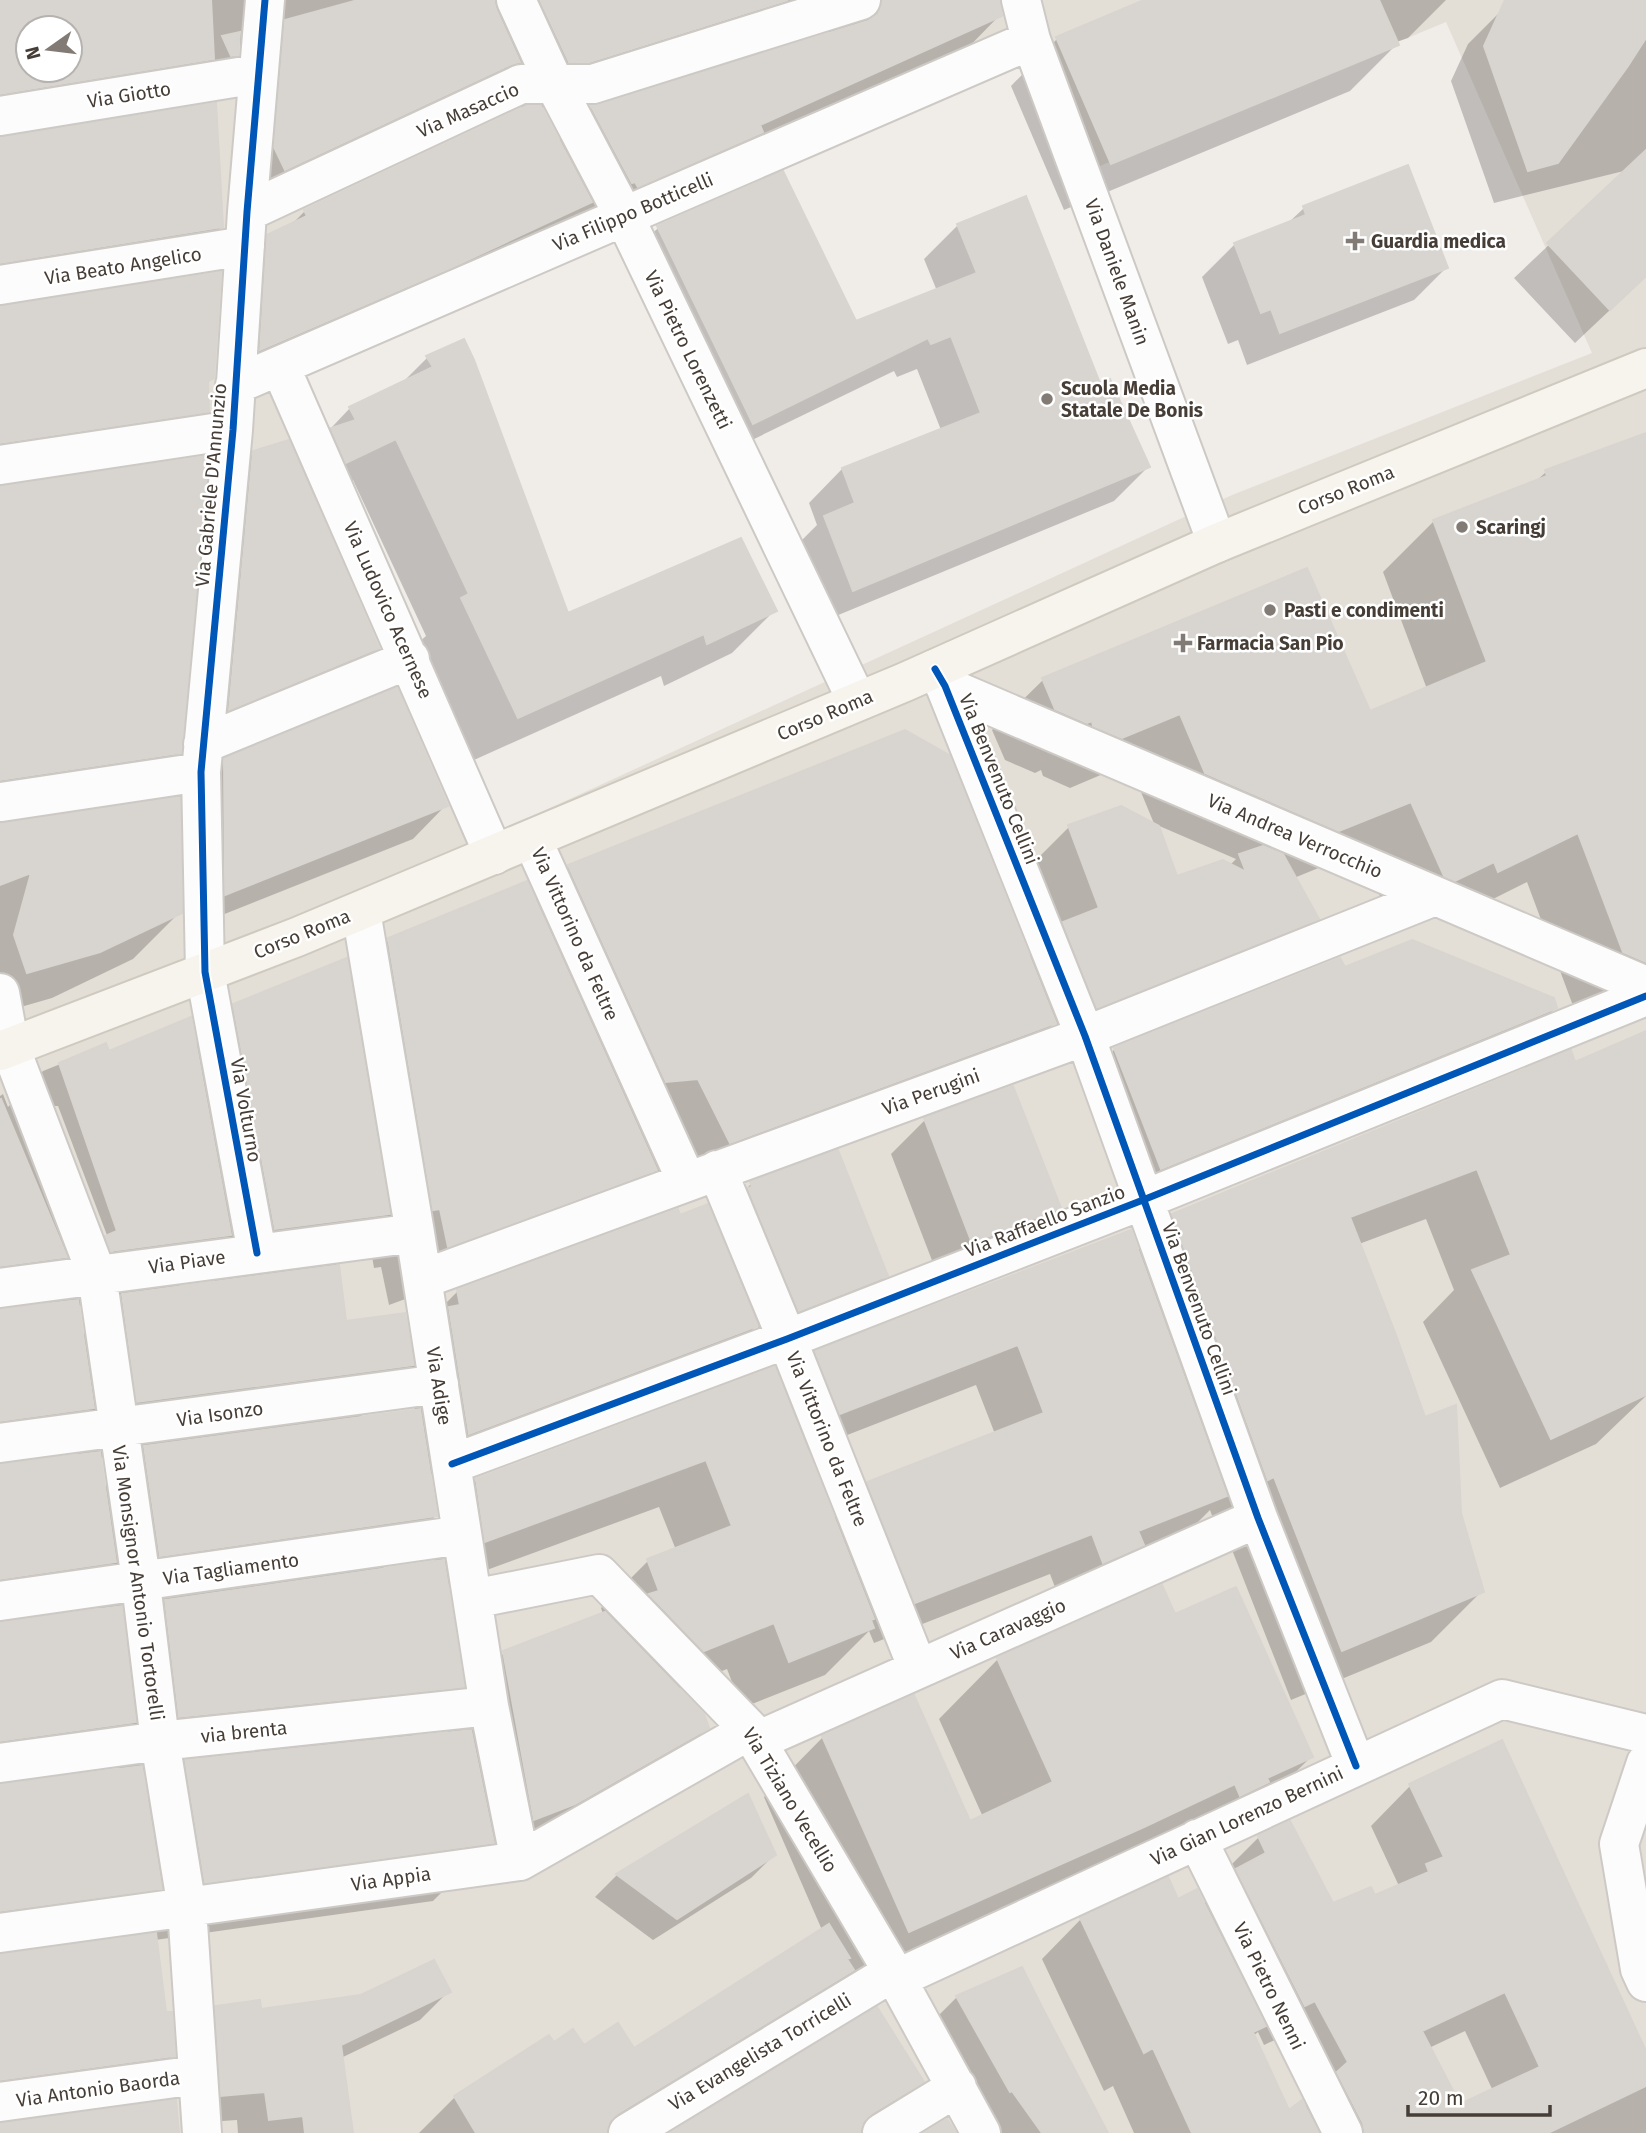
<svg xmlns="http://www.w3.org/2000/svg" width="1646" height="2133" font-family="'Fira Sans',sans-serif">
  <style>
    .residential { fill: #e4dfd6; fill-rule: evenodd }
    .shadow { fill: #0003; fill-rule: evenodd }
    .building { fill: #d8d5d0; stroke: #d8d4cf; stroke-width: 2; fill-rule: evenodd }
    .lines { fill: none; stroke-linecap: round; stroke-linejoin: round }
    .minor-casing { stroke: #cdc9c5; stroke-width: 42 }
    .secondary-casing { stroke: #cfcac0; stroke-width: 42 }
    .minor { stroke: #fdfcfc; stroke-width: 38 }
    .secondary { stroke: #f7f4ee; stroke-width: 38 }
    .cycleway-casing { stroke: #fff; stroke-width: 11 }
    .cycleway { stroke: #0057b8; stroke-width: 7 }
    .poi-dot { fill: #827b75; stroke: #fff; stroke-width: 2.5 }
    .labels { text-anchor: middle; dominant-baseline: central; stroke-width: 5; stroke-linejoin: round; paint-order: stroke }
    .street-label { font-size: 19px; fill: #463e36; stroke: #fff }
    .poi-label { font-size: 19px; font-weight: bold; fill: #463e36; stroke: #fff; text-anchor: start }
  </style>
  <rect width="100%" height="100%" fill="#f0ede9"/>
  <path class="residential" d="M0,0h1646v2133h-1646zM1446,22l146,331 -360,142 -732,336 -193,-455 305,-141 404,-174 48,120zM28,28h42v42h-42z"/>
  <path class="shadow" d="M0,0h998l2,15 -46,47 -369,167 -8,-15 -31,31 -329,147 7,-111 44,-44 21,-10 16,-16 217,-102 -16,-35 -268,141 -10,-20 13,-146 -2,-9 -2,14 -47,47 -190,31zM806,25h13l12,9 -239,73 -34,34 -17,-33zM28,28h42v42h-42z
    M1148,0h298l-38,38 -12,4 1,2 -47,47 -286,119 -53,-124 46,-47z
    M1561,0h85v276l-71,67 -61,-65 114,-108 -134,33 -43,-122 17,-37 34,-34z
    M0,139l221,88 -47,46 -174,28z
    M1304,208l142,60 -32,32 -167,65 -9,-25 -10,4 -26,-67 33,-33 52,-20z
    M958,225l141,160 49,82 -34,34 -295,122 -28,-72 26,-26 -8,-22 33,-34 99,-39 -24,-61 -20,8 -3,-6 -175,85 -95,-195 34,-33 197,95 82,-32 -13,-32z
    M0,308l213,70 -7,6 1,27 -47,47 -160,24z
    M463,342l104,273 208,-5 -43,43 -68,33 -3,-10 -187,84 -55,-118 7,-6 -73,-156 -40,20 64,148 -33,33 -148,61 24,-255 34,-34 43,11 53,-56 50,-23 27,-27z
    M1646,435v557l-52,20 -22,-9 -45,-121 -80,40 -3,-10 -41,18 -10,-4 -33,-75 -66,27 22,41 -33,33 -220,88 -7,-19 -61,61 -325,119 -16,-31 -58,59 -207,76 -8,-38 -7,1 -6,-35 -35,35 12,55 64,26 7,-7 -2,-7 44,-44 221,-74 35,8 5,-4 -2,-3 34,-34 135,92 -34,33 -87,34 -8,-18 -45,45 -283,105 6,41 -54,54 54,-7 -6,-35 48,-48 304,-92 35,-35 321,-102 40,-39 393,-160 4,12 72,-31v363l-50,48 -96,44 -77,-166 31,-32 -28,-71 -67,25 100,269 23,78 -51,51 -140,58 -68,-173 -6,2 -7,-19 -27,27 -122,66 -11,-29 -176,69 -5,-12 -44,44 -83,33 -15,-39 -50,20 30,39 -59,59 -176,75 -39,39 -278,39 10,74 8,41 -47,47 -126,17v-163l145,-21 -5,-28 -140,43v-164l119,-16 -3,-30 -116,40v-156l100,-13 -4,-31 -96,38v-152l78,-10 -5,-30 -73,35v-150l50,-6 -9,-24 -41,25v-210l3,-2 5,13 35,-36 62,-25 3,7 86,-8 40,-39 115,-26 40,-40 145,-39 35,-34 459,91 32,-31 -25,-66 34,-34 86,-1 -26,-63 -59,25 -27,-12 -2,-6 -6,3 -30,-13 -13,-30 51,-50 326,33 58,-24 -44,-117 51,-51 101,-39 11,-10zM1157,825l79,34 -6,6 -54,13zM54,1106h4l58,153 -3,1zM210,1255l5,28 -39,6zM117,1301l-35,35 -4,-30zM408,1368l7,43 -57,8zM976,1385l19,49 -127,49 -35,35 -27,-67zM139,1453l-35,35 -4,-30zM659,1507l17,43 -28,11 -47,47 2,6 -99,39 -60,60 4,21 -38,4 52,-52 -16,-101zM161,1606l-37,37 -3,-31zM179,1769l-33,33 -5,-29z
    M0,488l179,264 -47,47 -132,20z
    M225,760l221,45 -33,34 -221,88 -1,-132z
    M0,825l180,87 -47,47 -81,39 -52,15z
    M1344,969l211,39 -34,34 -394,160 -45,-119 33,-34z
    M1012,1088l47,120 -33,34 -88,34 -47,-122 34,-34z
    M1174,1616l137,141 -60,59 -402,174 -5,-12 -32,32 -203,123h-190l36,-36 98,-52 80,6 189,-121 -58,-133 59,-60 146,86 14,-6 -44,-98 59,-60z
    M1410,1786l236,267v80h-512l-21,-47 -9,5 -62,-132 39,-40 97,-18 25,3 20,-19 -4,-8 40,-40 73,68 42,-8 25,-11 -28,-60zM1465,2031l28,60 -34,16 -30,-59zM1258,2032l6,13 11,-5 34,62 -5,5 -15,6 -36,-77z
    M747,1797l27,58 -23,23 -98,62 -58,-43 22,-22z
    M1021,1970l85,163h-122l-61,-102 34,-34z
    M448,1992l-28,28 -79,38 7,75h-110l-1,-13 -44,3 -6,-87 29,-28 44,3 101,-14z
    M922,2081l-40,40 -19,12h-189z"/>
  <path class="building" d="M0,0h211l3,59 -214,35zM28,28h42v42h-42z
    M358,0h136l2,9 24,53 -8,2 -227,106 -11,-23 11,-127z
    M540,0h248l-198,62h-21z
    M882,0h118l2,16 -242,109 3,7 -125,55 -3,-5 -3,1 -41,-77 277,-85 10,-7z
    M1144,0h235l20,45 -288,119 -55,-127z
    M1505,0h141v38l-18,28 -70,97 -30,8 -44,-125z
    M240,32l-2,23 -7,1 -9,-20z
    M216,103l7,124 -223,36v-126z
    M526,106h15l51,96 -137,64 -195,84 7,-115 40,-19 -3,-6z
    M1646,150v126l-36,34 -63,-67z
    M1408,165l40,103 -168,65 -9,-24 -10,4 -27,-70 72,-28 -3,-9z
    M783,171l73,150 121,-48 -20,-49 69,-28 74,187 10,-4 40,88 -297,124 -29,-75 31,-13 -13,-35 139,-55 -30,-77 -20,8 -3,-6 -175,86 -96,-198z
    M221,272l-7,106 -6,3 1,31 -209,31v-137z
    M464,339l10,21 94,253 173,-75 36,73 -70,33 -3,-10 -186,84 -57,-120 8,-4 -73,-155 -50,24 -15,-35 25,-8 -7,-13 84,-40 -7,-11z
    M1646,433v529l-23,-10 -45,-119 -80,39 -4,-10 -39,19 -11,-5 -33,-74 -72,29 -134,-58 -25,-59 -58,24 -29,-12 -1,-5 -5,2 -32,-14 -13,-31 265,-110 63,143 117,-49 -54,-142 114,-44 -2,-6z
    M289,440l90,208 -150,62 24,-259z
    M209,456l-28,297 -181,27v-294z
    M397,688l51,118 -223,89 -1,-136z
    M905,730l44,25 107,268 -326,120 -32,-64 -32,3 -98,-217z
    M180,797l2,116 -82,39 -73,21 -13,-38 17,-62 -31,12v-62z
    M1121,806l38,20 18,50 46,-16 23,12 -7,-18 24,-8 20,8 36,65 -222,89 -34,-86 36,-14 -31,-83z
    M527,881l130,289 -209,77 -8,-38 -7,1 -45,-272z
    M1412,940l142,58 3,10 -396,161 -47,-121 226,-90 5,9z
    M347,958l43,256 -115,15 -42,-225z
    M191,1017l40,218 -120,16 -6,-15 12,-5 -58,-168 47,-20 3,8z
    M1646,1031v364l-95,44 -79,-169 39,-15 -34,-86 -127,48 46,118 29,82 31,-12 5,108 23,79 -142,59 -68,-174 -6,3 -96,-266 399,-164 4,12z
    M1013,1086l48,122 -89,35 -48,-125z
    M0,1099h1l66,158 -67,9z
    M838,1150l50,126 -89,35 -51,-123 4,-1 -2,-5z
    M708,1204l50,122 -289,108 -20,-127 11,-2 -3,-15 221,-81 2,6z
    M1131,1230l96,266 -89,35 6,14 -41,18 -11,-29 -177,69 -48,-121 177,-69 -26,-68 -178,69 -25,-63z
    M339,1265l7,56 59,-8 9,52 -277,37 -15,-108z
    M78,1300l16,108 -94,13v-112z
    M775,1367l99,252 -3,1 3,8 -85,34 -15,-39 -70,28 -55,-57 10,-3 -12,-32 85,-33 -26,-66 -221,82 -9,-63z
    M420,1409l17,107 -277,40 -16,-110z
    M100,1452l16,110 -116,17v-115z
    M444,1560l20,127 -285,30 -14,-117z
    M1162,1585l13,29 61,-27 77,170 -46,21 2,4 -29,14 -5,-12 -91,43 -235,105 -87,-196 92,-41 56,126 83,-39 -56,-124z
    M122,1606l14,116 -136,19v-119z
    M605,1612l99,102 5,14 -134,76 -41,16 -31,-169z
    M471,1730l23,113 -289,40 -20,-123z
    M1502,1740l144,311v35l-98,47h-183l-2,-10 -26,-51 11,-10 -33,-61 -10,5 -69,-137 30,-16 -8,-17 32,-15 43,82 38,-16 4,8 54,-23 -3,-8 18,-7 -35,-73zM1505,1992l35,75 -80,37 -38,-73z
    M142,1766l20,123 -162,22v-127z
    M748,1794l28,61 -99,64 -61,-45z
    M1168,1877l10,22 19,-10 69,137 -13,6 36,78 13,-10 17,33h-127l-39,-85 -9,5 -64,-135z
    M829,1924l21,34 -3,1 7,11 -237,144 -8,8 -3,11h-130l-22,-37 95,-61 5,7 19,-13 11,16 34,-22 16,25z
    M156,1933l10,79h6l3,44 -175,24v-126z
    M434,1960l17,32 -110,53 12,88h-48l-2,-17 -34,4 -4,-28 -44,4 -6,-90 45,-6 1,9 100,-14z
    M1022,1967l20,40 66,126h-66l-30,-42 -2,1 -54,-96z
    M877,2007l47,75 -53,32 -8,8 -3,11h-190z
    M176,2100l3,33h-179v-10z
    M947,2119l9,14h-32z"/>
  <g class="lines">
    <g class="minor-casing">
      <path id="minor" d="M516,0l38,83 70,133 233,485
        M1021,0l10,40 186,503
        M0,116l257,-42
        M247,212l274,-128h72l268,-84
        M0,285l245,-39
        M280,366l214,489
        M235,385l796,-345
        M0,465l233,-35
        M935,669l10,17 140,350 173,482 98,248
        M945,686l701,300
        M203,744l207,-85
        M1,802l200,-30
        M532,839l155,343
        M361,911l54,322 74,473 31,155
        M0,993l10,54 87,228 41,284 22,182 27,167 15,225
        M717,1170l70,169 131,330
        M257,1253l-52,-281 -4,-200 32,-342 14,-218 18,-212
        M423,1279l662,-243 350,-140
        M0,1288l415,-55
        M0,1443l439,-59
        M452,1464l335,-125 356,-139 503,-204
        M473,1599l126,-25 151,156 143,242 88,161
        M0,1601l462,-66
        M757,1741l501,-223
        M0,1763l160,-22 329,-35
        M1646,1763l-27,81 21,125 6,13
        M1197,1839l146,294
        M0,1933l520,-72 230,-131
        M896,1979l606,-280 144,35
        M0,2102l197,-27
        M628,2133l265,-161
        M882,2133l75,-46"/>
    </g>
    <g class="secondary-casing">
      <path id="secondary" d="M0,1051l297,-114 608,-255 312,-139 429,-175"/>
    </g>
    <use href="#minor" class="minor"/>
    <use href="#secondary" class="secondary"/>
    <g class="cycleway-casing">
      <path id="cycleway" d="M935,669l10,17 140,350 173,482 98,248
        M257,1253l-52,-281 -4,-200 32,-342 14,-218 18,-212
        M452,1464l335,-125 356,-139 503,-204"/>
    </g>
    <use href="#cycleway" class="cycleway"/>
  </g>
  <g class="poi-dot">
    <path d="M1351.5 230.5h7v7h7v7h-7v7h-7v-7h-7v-7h7z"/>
    <circle cx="1047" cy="399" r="7"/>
    <circle cx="1462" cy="527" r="7"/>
    <circle cx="1270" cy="610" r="7"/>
    <path d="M1179.5 632.5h7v7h7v7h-7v7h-7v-7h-7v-7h7z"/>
  </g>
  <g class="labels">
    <g class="street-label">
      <text transform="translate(129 95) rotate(-9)">Via Giotto</text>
      <text transform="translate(468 110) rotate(-24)">Via Masaccio</text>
      <text transform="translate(633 212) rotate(-23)">Via Filippo Botticelli</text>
      <text transform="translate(123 266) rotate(-9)">Via Beato Angelico</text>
      <text transform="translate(1117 272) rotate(70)">Via Daniele Manin</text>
      <text transform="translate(688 350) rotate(64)">Via Pietro Lorenzetti</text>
      <text transform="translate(211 485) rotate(-85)">Via Gabriele D'Annunzio</text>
      <text transform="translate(1346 490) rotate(-22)">Corso Roma</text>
      <text transform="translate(388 610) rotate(66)">Via Ludovico Acernese</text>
      <text transform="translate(825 715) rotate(-23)">Corso Roma</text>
      <text transform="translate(999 779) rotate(68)">Via Benvenuto Cellini</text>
      <text transform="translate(1295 836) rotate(23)">Via Andrea Verrocchio</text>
      <text transform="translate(302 934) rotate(-22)">Corso Roma</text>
      <text transform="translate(575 934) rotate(66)">Via Vittorino da Feltre</text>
      <text transform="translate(931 1092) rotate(-20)">Via Perugini</text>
      <text transform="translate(246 1110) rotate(80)">Via Volturno</text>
      <text transform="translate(1045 1221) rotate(-21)">Via Raffaello Sanzio</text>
      <text transform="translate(187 1262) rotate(-8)">Via Piave</text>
      <text transform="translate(1199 1309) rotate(70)">Via Benvenuto Cellini</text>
      <text transform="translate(439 1386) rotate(81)">Via Adige</text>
      <text transform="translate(220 1414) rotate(-8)">Via Isonzo</text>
      <text transform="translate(827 1439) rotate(68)">Via Vittorino da Feltre</text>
      <text transform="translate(231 1569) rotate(-8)">Via Tagliamento</text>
      <text transform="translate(138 1583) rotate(82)">Via Monsignor Antonio Tortorelli</text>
      <text transform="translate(1008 1629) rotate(-24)">Via Caravaggio</text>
      <text transform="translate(244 1732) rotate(-6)">via brenta</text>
      <text transform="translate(790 1800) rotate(59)">Via Tiziano Vecellio</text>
      <text transform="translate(1247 1816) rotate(-25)">Via Gian Lorenzo Bernini</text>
      <text transform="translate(391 1879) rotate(-8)">Via Appia</text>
      <text transform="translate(1269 1986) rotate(64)">Via Pietro Nenni</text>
      <text transform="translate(760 2052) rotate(-31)">Via Evangelista Torricelli</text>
      <text transform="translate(98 2089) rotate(-8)">Via Antonio Baorda</text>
    </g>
    <g class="poi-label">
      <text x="1371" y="241">Guardia medica</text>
      <text x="1061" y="388">Scuola Media<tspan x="1061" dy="22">Statale De Bonis</tspan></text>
      <text x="1476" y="527">Scaringj</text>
      <text x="1284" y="610">Pasti e condimenti</text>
      <text x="1197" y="643">Farmacia San Pio</text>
    </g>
  </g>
  <g transform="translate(49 49) rotate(256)"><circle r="33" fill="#ffffff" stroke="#b5b2af" stroke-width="2"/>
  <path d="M0-5L12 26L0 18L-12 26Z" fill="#827b75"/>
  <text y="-10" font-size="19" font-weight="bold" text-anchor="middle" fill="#463e36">N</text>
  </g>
  <path d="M1408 2105v10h142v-10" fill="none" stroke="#463e36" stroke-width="3.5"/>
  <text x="1418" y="2105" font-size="21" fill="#463e36" stroke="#ffffff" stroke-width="5" paint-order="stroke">20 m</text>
</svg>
